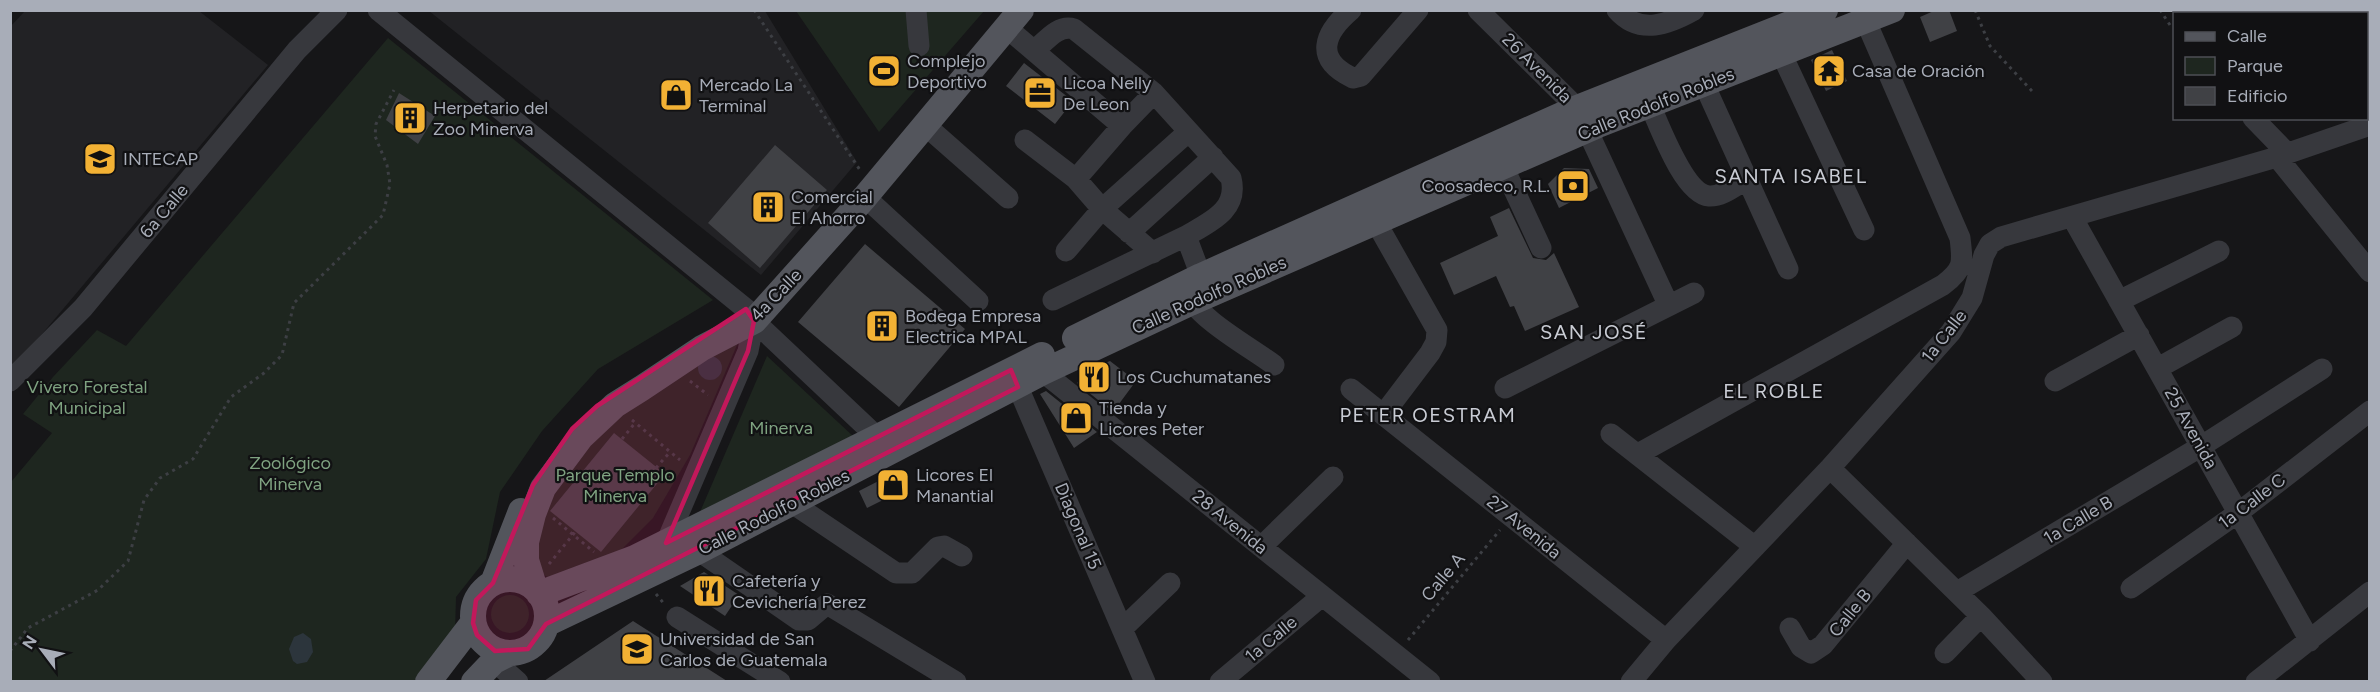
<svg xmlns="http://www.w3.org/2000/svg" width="2380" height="692" font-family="Figtree,sans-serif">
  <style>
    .built { fill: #222225 }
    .green { fill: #1e261f }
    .water { fill: #2c353c }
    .building { fill: #404145 }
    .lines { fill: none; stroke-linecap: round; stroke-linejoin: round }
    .path { stroke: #3d3f44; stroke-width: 3; stroke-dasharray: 3 4.5; stroke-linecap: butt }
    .minor { stroke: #37383d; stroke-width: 21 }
    .major { stroke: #53555c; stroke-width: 26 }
    .marked { fill: #c2185b; fill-opacity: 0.2; stroke: #c2185b; stroke-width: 4.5; stroke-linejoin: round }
    .labels { text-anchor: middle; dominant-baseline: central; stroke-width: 4.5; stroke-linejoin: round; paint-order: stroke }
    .poi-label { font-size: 18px; fill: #a8adb8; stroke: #111113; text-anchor: start }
    .street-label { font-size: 18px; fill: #a8adb8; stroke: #111113 }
    .park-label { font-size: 18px; fill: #7fa381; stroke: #111113 }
    .neighbourhood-label { font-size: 20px; letter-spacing: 1.5px; fill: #c9ccd4; stroke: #111113 }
  </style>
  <rect width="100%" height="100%" fill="#161618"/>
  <path class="built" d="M25,11h174l69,54 -257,306 -1,-344z
    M429,11h336l92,151 -96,113z"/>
  <path class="green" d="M796,11h188l-105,121z
    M388,38l325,262 -115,69 -56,62 -42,61 -14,67 -30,38 -1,36 -41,48 -403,1v-200l41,-49 -29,-19 30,-37 44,-47 29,16z
    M740,338l-50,117 -37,63 -41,41 -62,20 -13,-9 -1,-51 53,-83z
    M767,356l87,81 -157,82z
    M491 614a19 19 0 1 1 38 0a19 19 0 1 1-38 0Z"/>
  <path class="water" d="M698 368a12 12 0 1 1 24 0a12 12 0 1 1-24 0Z
    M303,633l8,6 2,13 -6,10 -10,2 -4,-3 -4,-12 5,-12z"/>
  <path class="building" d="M1936,10h13l8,21 -27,11 -10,-25z
    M1832,50l15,31 -21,10 -15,-31z
    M1024,63l49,38 -18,23 -49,-38z
    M399,93l36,23 -17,28 -32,-24z
    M775,145l52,45 -67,78 -52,-45z
    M1564,168l25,1 9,19 -39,20 -11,-24z
    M1509,208l24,50 13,2 8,-7 25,54 -54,24 -11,-25 -4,1 -14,-31 -42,19 -14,-32 58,-27 -8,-19z
    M865,244l100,85 -66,78 -101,-85z
    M1110,361l26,20 -23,31 -36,-29 10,-13z
    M1046,391l51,41 -23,16 -34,-54z
    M614,433l51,41 -64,78 -51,-41z
    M898,471l9,17 -40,20 -8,-17z
    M704,572l35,23 -14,21 -45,-30z
    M633,621l94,60h-183z"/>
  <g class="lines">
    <path class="path" d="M754,10l106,160
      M1975,10l15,36 42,45
      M2160,10l12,18
      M690,381l18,14
      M632,420l48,40
      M622,439l13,-16
      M656,468l14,-16
      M553,518l41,34
      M549,564l27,-33
      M656,594l9,11
      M1408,640l92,-110
      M10,651l18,-23 70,-38 30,-29 16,-61 16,-22 33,-19 38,-62 33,-24 18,-18 12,-52 89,-88 7,-31 -3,-19 -12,-29 1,-12 18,-34"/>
    <path class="minor" d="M378,10l368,299 8,12 122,115 8,13
      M916,10l3,36
      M1351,10c-27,23 -38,49 2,68l8,-2 57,-66
      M1478,10l99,98 91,196
      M1617,10c23,26 52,14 77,0
      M2286,10l1,4
      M1007,28l115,98 32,-33 -80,-64c-16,-5 -28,12 -40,22
      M1775,40l89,190
      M2366,47l4,-1
      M1704,84l84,185
      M1154,93l77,85c8,32 -21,44 -45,58l15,40
      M1650,105c10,22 34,89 59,91 13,1 27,-11 38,-17
      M2253,118l34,35
      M925,125l83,73
      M1025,140l51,39 46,-53
      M2277,157l93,115
      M1503,166l38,82
      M1076,179l26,30 86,-77
      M865,197l113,104
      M1368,208l69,122 -1,12 -6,11 -47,62
      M2072,217l238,424
      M1129,233l84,-76
      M1066,251l36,-42 51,44
      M1184,289c13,30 63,56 90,76
      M1053,300l133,-64
      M2119,301l100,-50
      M1035,361l8,11 387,310
      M2158,368l74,-41
      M1011,371l134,311
      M10,381l73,-73 214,-258 40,-40
      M2055,381l84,-46
      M1505,388l189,-95
      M1351,389l315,251
      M1611,434l144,113
      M1638,454l305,-169c21,-16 20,-22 17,-47l-99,-228
      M1830,468l151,148 61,66
      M792,503l104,70h16l26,-26 6,-1 18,10
      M666,543l82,-192 6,-30
      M1261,547l72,-70
      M699,551l100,69h9l19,-16 129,78
      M2131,588l107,-75 132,-102
      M1957,592l243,-145 122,-78
      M677,617l103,65
      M1790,628l11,19 10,6 12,-8 84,-102
      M1122,629l48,-46
      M1945,653l36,-37
      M494,661l24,21
      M1220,682l102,-86
      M1631,682l35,-42 164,-172 121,-136 21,-34 12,-43 6,-11 11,-7 276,-80 93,-32
      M2256,682l114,-90"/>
    <path class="major" d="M1075,338l126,-62 376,-168 248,-98
      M473 616a37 37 0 1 1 74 0a37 37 0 1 1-74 0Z
      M493,583l28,-72
      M535,589l-9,-29v-18l7,-28 10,-26 38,-51 34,-32 27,-17 60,-40 52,-27 111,-124 156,-187
      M539,594l96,-36 407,-203
      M546,624l153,-73 344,-179 147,-69 408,-178 294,-115
      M428,682l45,-59
      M474,682l20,-21 14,-7"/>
  </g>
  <path class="marked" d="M746,309l8,12 -6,30 -82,192 345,-173 7,17 -472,237 -18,25 -33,2 -18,-16 -4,-12 3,-23 17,-17 40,-98 39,-56 25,-23z"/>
  <defs>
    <g id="stadium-square" transform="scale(1.725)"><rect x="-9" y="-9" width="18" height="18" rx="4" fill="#f2b134" stroke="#111113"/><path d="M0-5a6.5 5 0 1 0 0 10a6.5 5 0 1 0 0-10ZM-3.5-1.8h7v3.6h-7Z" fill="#111"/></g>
    <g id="temple-square" transform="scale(1.725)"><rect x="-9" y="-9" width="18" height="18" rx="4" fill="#f2b134" stroke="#111113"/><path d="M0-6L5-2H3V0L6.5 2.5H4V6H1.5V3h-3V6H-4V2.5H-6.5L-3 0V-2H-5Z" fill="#111"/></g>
    <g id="office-square" transform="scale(1.725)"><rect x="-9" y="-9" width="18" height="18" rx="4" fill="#f2b134" stroke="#111113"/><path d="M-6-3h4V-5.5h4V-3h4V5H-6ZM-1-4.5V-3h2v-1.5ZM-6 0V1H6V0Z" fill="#111"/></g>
    <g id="shop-square" transform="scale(1.725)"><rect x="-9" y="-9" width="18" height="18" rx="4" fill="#f2b134" stroke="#111113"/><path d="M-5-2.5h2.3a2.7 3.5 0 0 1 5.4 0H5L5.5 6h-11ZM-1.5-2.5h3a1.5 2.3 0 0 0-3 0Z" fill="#111"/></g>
    <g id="building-square" transform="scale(1.725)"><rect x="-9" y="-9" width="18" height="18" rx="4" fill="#f2b134" stroke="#111113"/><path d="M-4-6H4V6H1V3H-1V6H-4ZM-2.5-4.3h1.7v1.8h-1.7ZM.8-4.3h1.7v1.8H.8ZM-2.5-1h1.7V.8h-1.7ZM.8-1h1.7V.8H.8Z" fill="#111"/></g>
    <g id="school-square" transform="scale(1.725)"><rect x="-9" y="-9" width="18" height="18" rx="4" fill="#f2b134" stroke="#111113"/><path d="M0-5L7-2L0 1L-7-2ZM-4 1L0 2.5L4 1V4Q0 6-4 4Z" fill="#111"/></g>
    <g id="bank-square" transform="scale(1.725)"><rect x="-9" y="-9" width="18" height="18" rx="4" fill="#f2b134" stroke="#111113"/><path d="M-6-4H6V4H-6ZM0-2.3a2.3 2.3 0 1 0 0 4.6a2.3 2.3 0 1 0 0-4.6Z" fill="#111"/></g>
    <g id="restaurant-square" transform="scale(1.725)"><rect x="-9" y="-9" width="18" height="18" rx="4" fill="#f2b134" stroke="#111113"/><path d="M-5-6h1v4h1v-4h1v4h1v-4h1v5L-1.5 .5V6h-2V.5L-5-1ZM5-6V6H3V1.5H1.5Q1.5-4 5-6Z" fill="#111"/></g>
    <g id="university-square" transform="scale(1.725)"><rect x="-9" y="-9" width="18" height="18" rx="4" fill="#f2b134" stroke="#111113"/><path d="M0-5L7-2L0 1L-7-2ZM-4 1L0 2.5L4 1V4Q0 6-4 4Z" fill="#111"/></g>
  </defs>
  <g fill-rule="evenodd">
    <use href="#stadium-square" x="884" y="71"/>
    <use href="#temple-square" x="1829" y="71"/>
    <use href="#office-square" x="1040" y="93"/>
    <use href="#shop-square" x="676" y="95"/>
    <use href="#building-square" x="410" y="118"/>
    <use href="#school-square" x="100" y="159"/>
    <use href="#bank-square" x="1573" y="186"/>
    <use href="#building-square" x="768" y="207"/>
    <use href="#building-square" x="882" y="326"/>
    <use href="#restaurant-square" x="1094" y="377"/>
    <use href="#shop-square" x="1076" y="418"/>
    <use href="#shop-square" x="893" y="485"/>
    <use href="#restaurant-square" x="709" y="591"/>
    <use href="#university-square" x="637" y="649"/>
  </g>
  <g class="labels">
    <g class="poi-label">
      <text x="907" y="61">Complejo<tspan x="907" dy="21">Deportivo</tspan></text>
      <text x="1852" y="71">Casa de Oración</text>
      <text x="1063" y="83">Licoa Nelly<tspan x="1063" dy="21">De Leon</tspan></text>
      <text x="699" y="85">Mercado La<tspan x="699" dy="21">Terminal</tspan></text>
      <text x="433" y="108">Herpetario del<tspan x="433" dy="21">Zoo Minerva</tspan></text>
      <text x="123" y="159">INTECAP</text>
      <text x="1550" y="186" text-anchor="end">Coosadeco, R.L.</text>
      <text x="791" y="197">Comercial<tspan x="791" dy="21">El Ahorro</tspan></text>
      <text x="905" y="316">Bodega Empresa<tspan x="905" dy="21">Electrica MPAL</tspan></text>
      <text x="1117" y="377">Los Cuchumatanes</text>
      <text x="1099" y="408">Tienda y<tspan x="1099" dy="21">Licores Peter</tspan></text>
      <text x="916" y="475">Licores El<tspan x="916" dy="21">Manantial</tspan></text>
      <text x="732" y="581">Cafetería y<tspan x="732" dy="21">Cevichería Perez</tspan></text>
      <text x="660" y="639">Universidad de San<tspan x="660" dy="21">Carlos de Guatemala</tspan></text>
    </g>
    <g class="street-label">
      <text transform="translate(1537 68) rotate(45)">26 Avenida</text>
      <text transform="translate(1656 104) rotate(-22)">Calle Rodolfo Robles</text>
      <text transform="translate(164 211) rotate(-50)">6a Calle</text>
      <text transform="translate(776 295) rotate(-46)">4a Calle</text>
      <text transform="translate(1209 295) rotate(-24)">Calle Rodolfo Robles</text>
      <text transform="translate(1944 336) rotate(-52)">1a Calle</text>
      <text transform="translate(2191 428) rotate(61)">25 Avenida</text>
      <text transform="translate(2252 501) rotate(-37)">1a Calle C</text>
      <text transform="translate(774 512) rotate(-27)">Calle Rodolfo Robles</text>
      <text transform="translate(2078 520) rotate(-31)">1a Calle B</text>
      <text transform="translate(1230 522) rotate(39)">28 Avenida</text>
      <text transform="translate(1078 526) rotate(67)">Diagonal 15</text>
      <text transform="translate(1524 527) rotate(39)">27 Avenida</text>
      <text transform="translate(1443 577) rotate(-50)">Calle A</text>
      <text transform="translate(1850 613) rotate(-51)">Calle B</text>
      <text transform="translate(1271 639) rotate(-40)">1a Calle</text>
    </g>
    <g class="park-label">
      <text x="87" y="387">Vivero Forestal<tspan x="87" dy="21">Municipal</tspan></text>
      <text x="781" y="428">Minerva</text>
      <text x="290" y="463">Zoológico<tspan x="290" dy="21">Minerva</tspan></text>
      <text x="615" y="475">Parque Templo<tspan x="615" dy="21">Minerva</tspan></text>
    </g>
    <g class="neighbourhood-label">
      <text x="1791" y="176">SANTA ISABEL</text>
      <text x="1594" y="332">SAN JOSÉ</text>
      <text x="1774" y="391">EL ROBLE</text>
      <text x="1428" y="415">PETER OESTRAM</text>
    </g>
  </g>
  <rect width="2380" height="692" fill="none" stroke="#a8adb8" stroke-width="24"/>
  <rect x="2173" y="12" width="195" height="108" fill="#111113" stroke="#4d4f55" stroke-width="1.5"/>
  <rect x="2185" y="32" width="30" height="9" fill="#53555c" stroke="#4d4f55" stroke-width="1.5"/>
  <text x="2227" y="42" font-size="18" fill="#a8adb8">Calle</text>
  <rect x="2185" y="57" width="30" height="18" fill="#1e261f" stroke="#4d4f55" stroke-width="1.5"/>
  <text x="2227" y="72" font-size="18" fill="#a8adb8">Parque</text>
  <rect x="2185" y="87" width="30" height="18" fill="#404145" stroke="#4d4f55" stroke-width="1.5"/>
  <text x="2227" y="102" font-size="18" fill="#a8adb8">Edificio</text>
  <g transform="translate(42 650) rotate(302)" stroke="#111113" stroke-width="4.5" paint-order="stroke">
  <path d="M0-4.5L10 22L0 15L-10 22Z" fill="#a8adb8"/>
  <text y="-9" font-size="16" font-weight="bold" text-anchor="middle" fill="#a8adb8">N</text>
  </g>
</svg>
